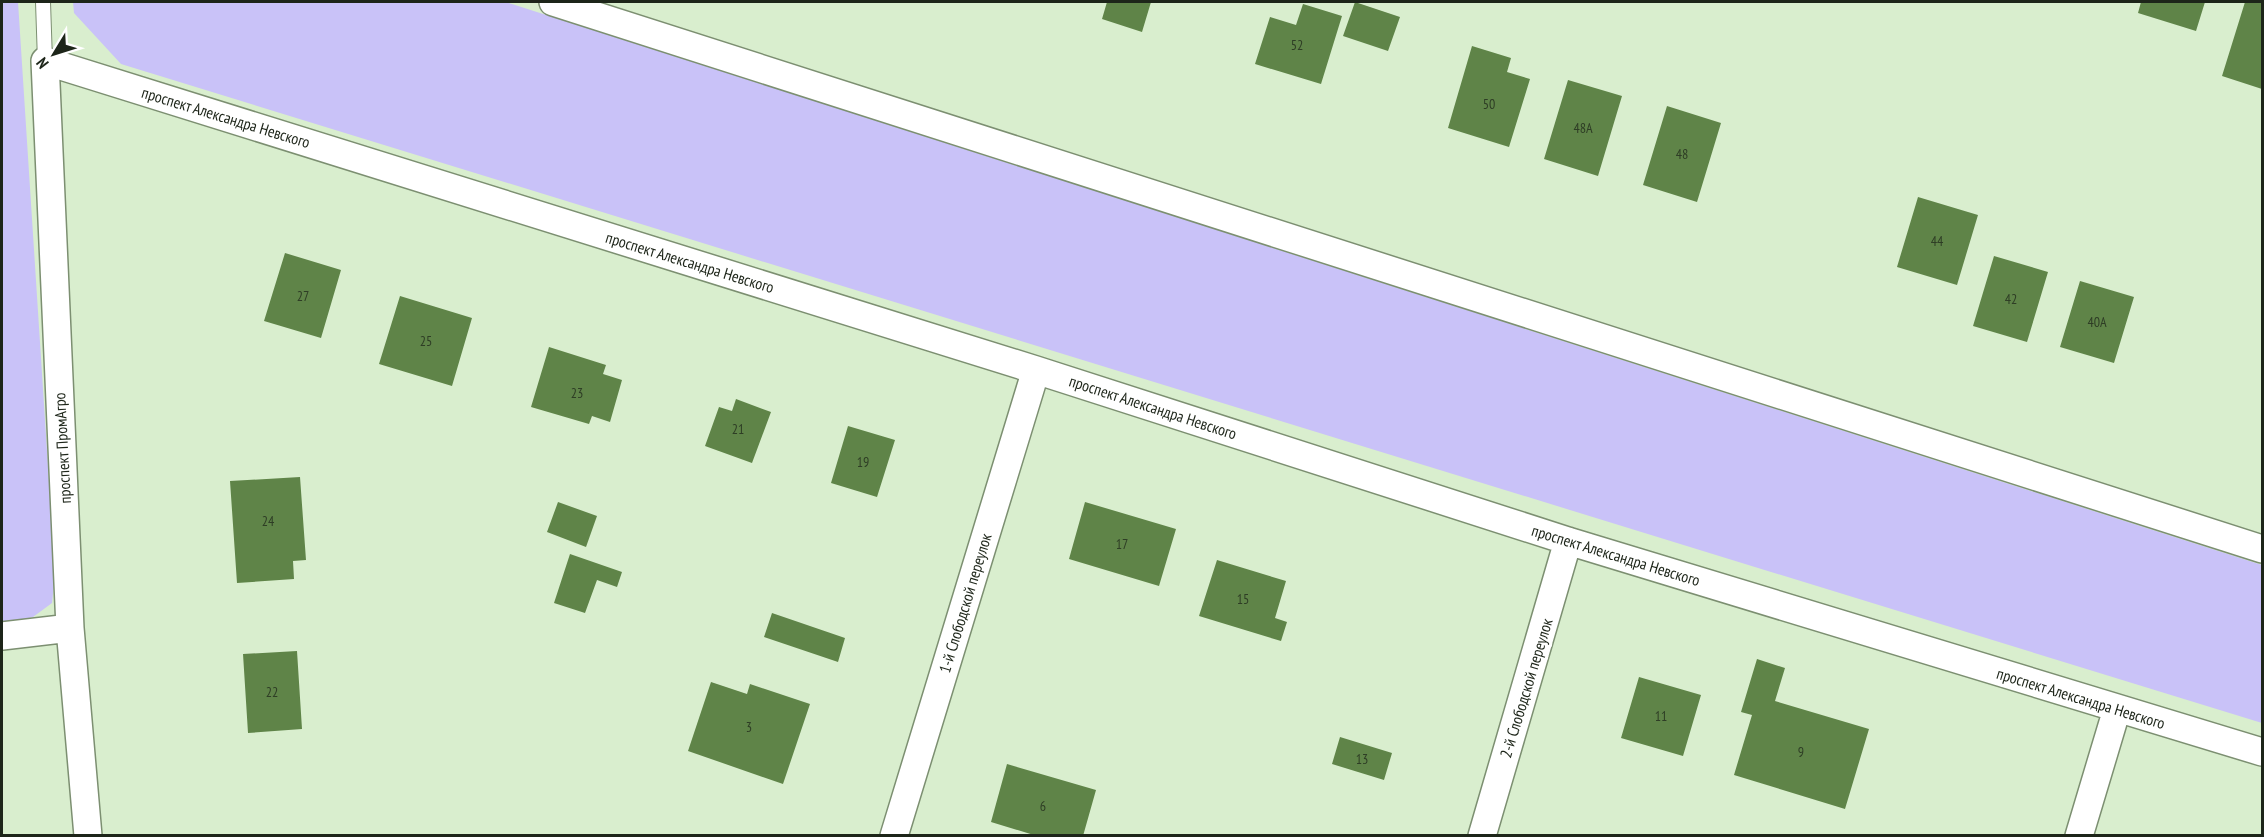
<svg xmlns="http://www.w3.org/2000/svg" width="2264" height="837" font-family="'PT Sans Narrow',sans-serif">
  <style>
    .green { fill: #c9c2f8 }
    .building { fill: #5f8448 }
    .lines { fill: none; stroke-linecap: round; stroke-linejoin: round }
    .lane-casing { stroke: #7c8f71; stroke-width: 16 }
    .street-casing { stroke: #7c8f71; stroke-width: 30 }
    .lane { stroke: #fff; stroke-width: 14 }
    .street { stroke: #fff; stroke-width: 27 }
    .labels { text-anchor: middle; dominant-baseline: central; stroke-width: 6; stroke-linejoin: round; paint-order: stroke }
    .number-label { font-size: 14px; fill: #2e3d25 }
    .street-label { font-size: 16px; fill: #1d2519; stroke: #fff }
  </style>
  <rect width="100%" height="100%" fill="#d9eece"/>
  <path class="green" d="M2,2h16l37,573 -3,28 -19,14 -31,8z
    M73,2h433l1756,563v158l-2141,-659 -47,-51z"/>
  <path class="building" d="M1107,2h44l-9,30 -40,-13z
    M1355,2l45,15 -12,34 -45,-15z
    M2141,2h64l-9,29 -58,-18z
    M2245,2h17v87l-40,-13z
    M1303,4l39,12 -21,68 -66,-20 15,-47 26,8z
    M1472,46l39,12 -4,14 23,7 -21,68 -61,-19z
    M1568,80l54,16 -24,80 -54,-17z
    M1667,106l54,17 -24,79 -54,-17z
    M1918,197l60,18 -21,70 -60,-18z
    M285,253l56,17 -20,68 -57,-17z
    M1994,256l54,16 -21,70 -54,-16z
    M2080,281l54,16 -20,66 -54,-16z
    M400,296l72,22 -20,68 -73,-22z
    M549,347l57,18 -3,9 19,6 -12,42 -18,-6 -3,8 -58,-17z
    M736,399l35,13 -19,51 -47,-17 14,-39 13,4z
    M848,426l47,14 -18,57 -46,-14z
    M300,477l6,83 -13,1 1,18 -57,4 -7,-102z
    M558,502l39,14 -11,31 -39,-15z
    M1085,502l91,27 -17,57 -90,-27z
    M570,554l52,18 -5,15 -20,-7 -12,33 -31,-10z
    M1217,560l69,21 -11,37 12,4 -6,19 -82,-25z
    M772,613l73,25 -7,24 -74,-25z
    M297,651l5,78 -54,4 -5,-79z
    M1757,659l28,9 -10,33 94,28 -24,80 -111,-34 18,-60 -11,-3z
    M1639,677l62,18 -18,61 -62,-18z
    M711,682l36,12 3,-10 60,20 -27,80 -95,-33z
    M1340,737l52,16 -8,27 -52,-16z
    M1007,764l89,26 -13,46h-46l-46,-14z"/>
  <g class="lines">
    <g class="lane-casing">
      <path id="lane" d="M43,2l2,59"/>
    </g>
    <g class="street-casing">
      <path id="street" d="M553,2l1709,547
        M2,636l68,-8
        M88,836l-18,-208 -25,-567 991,309 532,171 694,211
        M894,836l142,-466
        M1482,836l86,-295
        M2079,836l38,-127"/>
    </g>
    <use href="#lane" class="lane"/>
    <use href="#street" class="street"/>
  </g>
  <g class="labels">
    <g class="number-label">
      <text x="1297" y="45">52</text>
      <text x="1489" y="104">50</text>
      <text x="1583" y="128">48А</text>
      <text x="1682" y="154">48</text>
      <text x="1937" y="241">44</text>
      <text x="303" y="296">27</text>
      <text x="2011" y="299">42</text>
      <text x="2097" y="322">40А</text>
      <text x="426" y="341">25</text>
      <text x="577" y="393">23</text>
      <text x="738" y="429">21</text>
      <text x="863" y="462">19</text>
      <text x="268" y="521">24</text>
      <text x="1122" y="544">17</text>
      <text x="1243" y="599">15</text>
      <text x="272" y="692">22</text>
      <text x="1661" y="716">11</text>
      <text x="749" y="727">3</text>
      <text x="1801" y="752">9</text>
      <text x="1362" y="759">13</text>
      <text x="1043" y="806">6</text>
    </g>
    <g class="street-label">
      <text transform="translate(226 117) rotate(17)">проспект Александра Невского</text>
      <text transform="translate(690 262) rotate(17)">проспект Александра Невского</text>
      <text transform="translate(1153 407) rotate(18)">проспект Александра Невского</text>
      <text transform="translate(62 448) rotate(-93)">проспект ПромАгро</text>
      <text transform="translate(1616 555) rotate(17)">проспект Александра Невского</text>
      <text transform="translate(965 603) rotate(-73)">1-й Слободской переулок</text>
      <text transform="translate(1526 688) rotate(-73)">2-й Слободской переулок</text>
      <text transform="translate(2081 698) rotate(17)">проспект Александра Невского</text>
    </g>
  </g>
  <rect width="2264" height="837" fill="none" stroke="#1d2519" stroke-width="6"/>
  <g transform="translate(54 54) rotate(232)" stroke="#ffffff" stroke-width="4.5" paint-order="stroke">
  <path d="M0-4.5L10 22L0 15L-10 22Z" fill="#1d2519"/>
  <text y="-9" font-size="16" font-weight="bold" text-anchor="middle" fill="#1d2519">N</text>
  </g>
</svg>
